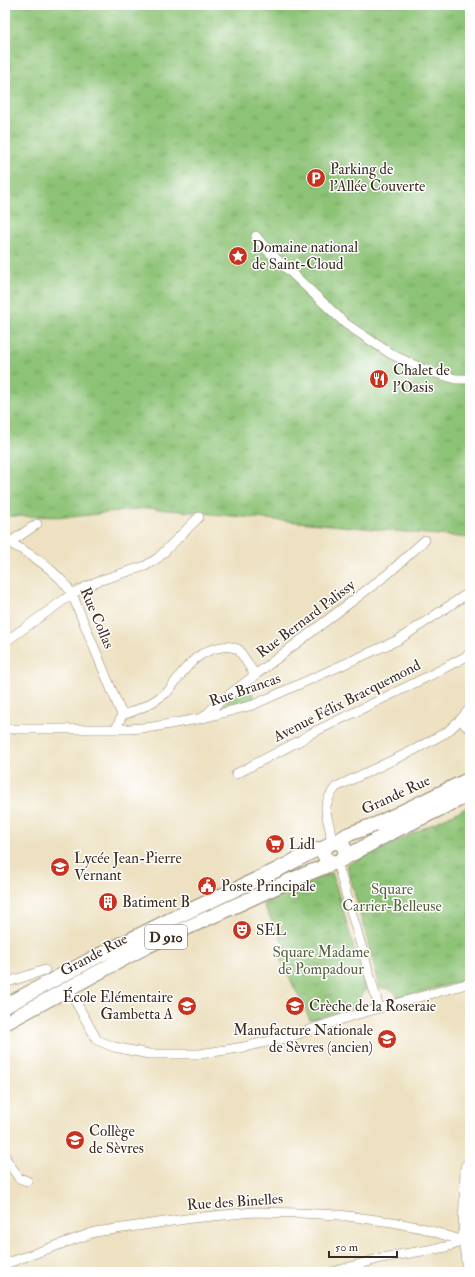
<svg xmlns="http://www.w3.org/2000/svg" width="475" height="1277" font-family="'IM FELL Double Pica',serif">
  <style>
    .park { fill: url(#park-tufts); stroke: #64764a }
    .lines { fill: none; stroke-linecap: round; stroke-linejoin: round }
    .minor-casing { stroke: #948670; stroke-width: 10 }
    .primary-casing { stroke: #948670; stroke-width: 16 }
    .minor { stroke: #fff; stroke-width: 9 }
    .primary { stroke: #fff; stroke-width: 14 }
    .labels { text-anchor: middle; dominant-baseline: central; stroke-width: 3; stroke-linejoin: round; paint-order: stroke }
    .shield { fill: #fff; stroke: #766a62; stroke-width: 1 }
    .shield-label { font-size: 14px; font-weight: bold; fill: #3b2a1e }
    .poi-label { font-size: 15px; fill: #3b2a1e; stroke: #fff; text-anchor: start }
    .street-label { font-size: 15px; fill: #3b2a1e; stroke: #fff }
    .park-label { font-size: 15px; fill: #58603d; stroke: #fff }
  </style>
  <defs>
    <pattern id="park-tufts" width="24" height="20" patternUnits="userSpaceOnUse"><rect width="24" height="20" fill="#8dc376"/><path d="M3 7l-1-3M5 7V3M7 7l1-3M15 17l-1-3M17 17v-4M19 17l1-3" fill="none" stroke="#749f60"/></pattern>
  </defs>
  <rect width="100%" height="100%" fill="#fff"/>
  <filter id="ink" filterUnits="userSpaceOnUse"><feTurbulence type="fractalNoise" baseFrequency=".025" numOctaves="2"/><feDisplacementMap in="SourceGraphic" scale="8" xChannelSelector="R" yChannelSelector="G"/><feConvolveMatrix kernelMatrix="1 2 1 2 8 2 1 2 1" color-interpolation-filters="sRGB"/></filter>
  <filter id="wash" filterUnits="userSpaceOnUse"><feTurbulence type="fractalNoise" baseFrequency=".012" numOctaves="4" result="noise"/><feDisplacementMap in="SourceGraphic" scale="16" xChannelSelector="R" yChannelSelector="G"/><feGaussianBlur stdDeviation="0.9" result="paint"/><feColorMatrix in="noise" values="0 0 0 0 0 0 0 0 0 0 0 0 0 0 0 0 0 1.4 0 .05"/><feComposite in="paint" operator="in"/></filter>
  <g filter="url(#wash)">
    <rect width="100%" height="100%" fill="#ede1c1"/>
    <path class="park" d="M5,5h465v533l-323,-30 -75,9 -67,-1z
      M247,686l9,14 -40,11z
      M466,808l4,12v159l-71,19c-5,-8 -9,-10 -19,-10l-33,-123z
      M332,872l34,118c-6,4 -8,10 -8,17l-48,13 -31,-64 8,-6 -24,-46z"/>
  </g>
  <g filter="url(#ink)">
    <g class="lines">
      <g class="minor-casing">
        <path id="minor" d="M256,236l11,14 79,74 45,30 34,16 31,9h14
          M10,543c21,11 50,30 62,51l50,121 -6,14
          M6,545l31,-21
          M5,642l70,-50 23,-11 47,-15 13,-8 41,-41
          M122,715c15,-4 32,-13 44,-22 5,-4 8,-10 12,-15 11,-15 23,-28 44,-31 6,-1 12,0 17,3l16,25
          M204,717l13,-13 172,-131 36,-33
          M462,718l3,7 4,3h1
          M5,729h124l24,-2 50,-9 50,-13 145,-65 72,-48
          M236,774l65,-34 7,-5 123,-60 34,-18 5,-4
          M331,842c1,-25 -15,-30 5,-55l76,-36 35,-19 15,-14 8,-10
          M337,862l42,146
          M5,983l40,-13
          M68,988l29,52 17,7 35,7h51l44,-7 45,-10 62,-21 119,-33
          M5,1155l1,4 13,19 8,3
          M5,1264l90,-32 98,-14 61,-6 45,1 40,2 53,7 30,6 48,15
          M333,1272l48,-14 65,-11 18,-6
          M467,1272l-4,-38 2,-66 1,-3 4,-2"/>
      </g>
      <g class="primary-casing">
        <path id="primary" d="M336,842l13,-8 28,-10 93,-45
          M345,857c2,-15 -10,-20 -20,-9 -3,9 2,15 12,14l51,-28 82,-40
          M5,1006l89,-48 82,-41 103,-48 34,-18 12,-3
          M5,1023l140,-76 144,-66 44,-18"/>
      </g>
      <use href="#minor" class="minor"/>
      <use href="#primary" class="primary"/>
    </g>
  </g>
  <defs>
    <g id="parking-disc" transform="scale(1)"><circle r="9.5" fill="#c8321e" stroke="#fff"/><path d="M-3.5-5.5H1a3.5 3.5 0 0 1 0 7H-1V5.5H-3.5ZM-1-3.4V-.6H.8a1.4 1.4 0 0 0 0-2.8Z" fill="#fff"/></g>
    <g id="sight-disc" transform="scale(1)"><circle r="9.5" fill="#c8321e" stroke="#fff"/><path d="M0-6L1.8-2.2L6-1.7L2.9 1.2L3.7 5.4L0 3.3L-3.7 5.4L-2.9 1.2L-6-1.7L-1.8-2.2Z" fill="#fff"/></g>
    <g id="restaurant-disc" transform="scale(1)"><circle r="9.5" fill="#c8321e" stroke="#fff"/><path d="M-5-6h1v4h1v-4h1v4h1v-4h1v5L-1.5 .5V6h-2V.5L-5-1ZM5-6V6H3V1.5H1.5Q1.5-4 5-6Z" fill="#fff"/></g>
    <g id="supermarket-disc" transform="scale(1)"><circle r="9.5" fill="#c8321e" stroke="#fff"/><path d="M-6-5.5h2.5l.6 2H6L4.5 2H-2.5L-4.4-4H-6ZM-1.5 3.2a1.3 1.3 0 1 0 .1 0ZM3 3.2a1.3 1.3 0 1 0 .1 0Z" fill="#fff"/></g>
    <g id="school-disc" transform="scale(1)"><circle r="9.5" fill="#c8321e" stroke="#fff"/><path d="M0-5L7-2L0 1L-7-2ZM-4 1L0 2.5L4 1V4Q0 6-4 4Z" fill="#fff"/></g>
    <g id="civic-disc" transform="scale(1)"><circle r="9.5" fill="#c8321e" stroke="#fff"/><path d="M-.6-6.5H3V-4.5H.6V-3L4-1V1h2V6H-6V1h2V-1L-.6-3ZM-1.2 2.5V6h2.4V2.5Z" fill="#fff"/></g>
    <g id="building-disc" transform="scale(1)"><circle r="9.5" fill="#c8321e" stroke="#fff"/><path d="M-4-6H4V6H1V3H-1V6H-4ZM-2.5-4.3h1.7v1.8h-1.7ZM.8-4.3h1.7v1.8H.8ZM-2.5-1h1.7V.8h-1.7ZM.8-1h1.7V.8H.8Z" fill="#fff"/></g>
    <g id="theatre-disc" transform="scale(1)"><circle r="9.5" fill="#c8321e" stroke="#fff"/><path d="M-5-5.5Q0-4 5-5.5V0Q5 5 0 6Q-5 5-5 0ZM-3.3-2.5H-1v1.5H-3.3ZM1-2.5H3.3v1.5H1ZM-2.8 1Q0 5.5 2.8 1Z" fill="#fff"/></g>
    <g id="university-disc" transform="scale(1)"><circle r="9.5" fill="#c8321e" stroke="#fff"/><path d="M0-5L7-2L0 1L-7-2ZM-4 1L0 2.5L4 1V4Q0 6-4 4Z" fill="#fff"/></g>
  </defs>
  <g fill-rule="evenodd">
    <use href="#parking-disc" x="316" y="178"/>
    <use href="#sight-disc" x="238" y="256"/>
    <use href="#restaurant-disc" x="379" y="379"/>
    <use href="#supermarket-disc" x="275" y="844"/>
    <use href="#school-disc" x="60" y="867"/>
    <use href="#civic-disc" x="207" y="886"/>
    <use href="#building-disc" x="108" y="902"/>
    <use href="#theatre-disc" x="242" y="930"/>
    <use href="#school-disc" x="187" y="1006"/>
    <use href="#school-disc" x="295" y="1006"/>
    <use href="#university-disc" x="387" y="1039"/>
    <use href="#school-disc" x="75" y="1140"/>
  </g>
  <g class="labels">
    <rect class="shield" x="145" y="925" width="42" height="24" rx="3"/>
    <g class="shield-label">
      <text x="166" y="937">D 910</text>
    </g>
    <g class="poi-label">
      <text x="330" y="169">Parking de<tspan x="330" dy="17">l'Allée Couverte</tspan></text>
      <text x="252" y="247">Domaine national<tspan x="252" dy="17">de Saint-Cloud</tspan></text>
      <text x="393" y="370">Chalet de<tspan x="393" dy="17">l'Oasis</tspan></text>
      <text x="289" y="844">Lidl</text>
      <text x="74" y="858">Lycée Jean-Pierre<tspan x="74" dy="17">Vernant</tspan></text>
      <text x="221" y="886">Poste Principale</text>
      <text x="122" y="902">Batiment B</text>
      <text x="256" y="930">SEL</text>
      <text x="173" y="997" text-anchor="end">École Elémentaire<tspan x="173" dy="17">Gambetta A</tspan></text>
      <text x="309" y="1006">Crèche de la Roseraie</text>
      <text x="373" y="1030" text-anchor="end">Manufacture Nationale<tspan x="373" dy="17">de Sèvres (ancien)</tspan></text>
      <text x="89" y="1131">Collège<tspan x="89" dy="17">de Sèvres</tspan></text>
    </g>
    <g class="street-label">
      <text transform="translate(97 618) rotate(67)">Rue Collas</text>
      <text transform="translate(306 619) rotate(-37)">Rue Bernard Palissy</text>
      <text transform="translate(245 690) rotate(-19)">Rue Brancas</text>
      <text transform="translate(347 701) rotate(-27)">Avenue Félix Bracquemond</text>
      <text transform="translate(396 795) rotate(-25)">Grande Rue</text>
      <text transform="translate(94 955) rotate(-28)">Grande Rue</text>
      <text transform="translate(235 1202) rotate(-4)">Rue des Binelles</text>
    </g>
    <g class="park-label">
      <text x="392" y="889">Square<tspan x="392" dy="17">Carrier-Belleuse</tspan></text>
      <text x="321" y="952">Square Madame<tspan x="321" dy="17">de Pompadour</tspan></text>
    </g>
  </g>
  <rect width="475" height="1277" fill="none" stroke="#fff" stroke-width="20"/>
  <path d="M329 1251v6h68v-6" fill="none" stroke="#3b2a1e" stroke-width="2"/>
  <text x="335" y="1251" font-size="12" fill="#3b2a1e" stroke="#ffffff" stroke-width="3" paint-order="stroke">50 m</text>
</svg>
